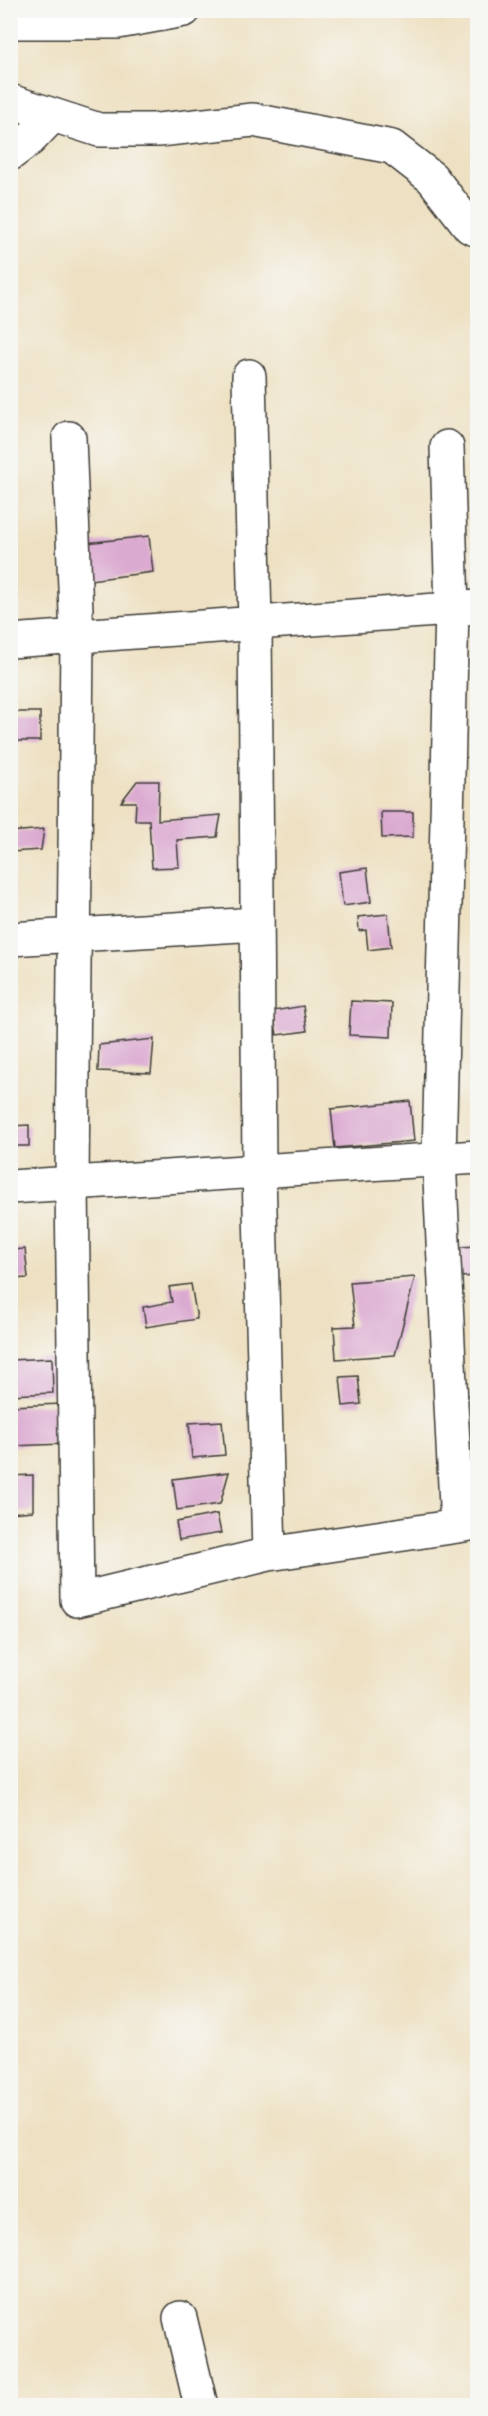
<svg xmlns="http://www.w3.org/2000/svg" width="488" height="2416" font-family="'Playpen Sans',sans-serif">
  <style>
    .building { fill: #dbaad1 }
    .lines { fill: none; stroke-linecap: round; stroke-linejoin: round }
    .minor-casing { stroke: #3c3a35; stroke-width: 36 }
    .minor { stroke: #fff; stroke-width: 33 }
  </style>
  <rect width="100%" height="100%" fill="#f6f6f2"/>
  <filter id="ink" filterUnits="userSpaceOnUse"><feTurbulence type="fractalNoise" baseFrequency=".0167" numOctaves="2"/><feDisplacementMap in="SourceGraphic" scale="12" xChannelSelector="R" yChannelSelector="G"/><feConvolveMatrix kernelMatrix="1 2 1 2 8 2 1 2 1" color-interpolation-filters="sRGB"/></filter>
  <filter id="wash" filterUnits="userSpaceOnUse"><feTurbulence type="fractalNoise" baseFrequency=".008" numOctaves="4" result="noise"/><feDisplacementMap in="SourceGraphic" scale="24" xChannelSelector="R" yChannelSelector="G"/><feGaussianBlur stdDeviation="1.35" result="paint"/><feColorMatrix in="noise" values="0 0 0 0 0 0 0 0 0 0 0 0 0 0 0 0 0 1.4 0 .05"/><feComposite in="paint" operator="in"/></filter>
  <g filter="url(#wash)">
    <rect width="100%" height="100%" fill="#eee1c3"/>
    <g id="blocks">
      <path class="building" d="M149,536l4,36 -63,8 -4,-37z
        M10,712h30v29h-30z
        M137,781h22l-1,39 63,-5 -4,22 -40,3 2,27 -27,1 -3,-48h-14l1,-18h-15z
        M381,812h32v25l-31,1z
        M44,829l-3,21 -31,2v-20z
        M367,868l4,34 -28,4 -4,-34z
        M388,914l3,33 -23,3 -2,-20 -7,1 -1,-14z
        M351,1001l41,2 -1,34 -42,-2z
        M303,1006l4,25 -30,4 -4,-24z
        M154,1039l-3,34 -53,-2 1,-26z
        M410,1101l4,40 -79,7 -4,-39z
        M29,1125v21h-19v-20z
        M478,1246v30l-18,1 -1,-30z
        M25,1249l3,29 -18,1v-29z
        M415,1277l-20,78 -59,4 -2,-32 21,-1 -5,-44z
        M191,1284l6,35 -51,8 -3,-20 29,-5 -3,-15z
        M52,1358l1,35 -43,2v-35z
        M358,1376l3,28 -18,2 -3,-29z
        M63,1404l2,40 -55,2v-40z
        M222,1421l3,34 -33,3 -3,-35z
        M229,1472l-9,32 -43,6 -4,-31z
        M33,1475v36l-23,2v-37z
        M217,1514l4,19 -42,7 -3,-18z"/>
    </g>
  </g>
  <g filter="url(#ink)">
    <use href="#blocks" fill-opacity="0" stroke="#3c3a35" stroke-width="1.5"/>
    <g class="lines">
      <g class="minor-casing">
        <path id="minor" d="M10,22h108l66,-12
          M10,101l89,29h59l95,-10 139,27 40,31 38,49 8,3
          M10,154l20,-15 23,-24
          M249,376l6,247 4,549 10,382
          M69,438l8,199 -5,547 5,416 192,-46 209,-31
          M447,447l5,160 -13,552 18,367
          M10,641l468,-34
          M10,939l247,-15
          M10,1187l468,-30
          M180,2318l21,88"/>
      </g>
      <use href="#minor" class="minor"/>
    </g>
  </g>
  <rect width="488" height="2416" fill="none" stroke="#f6f6f2" stroke-width="36"/>
</svg>
